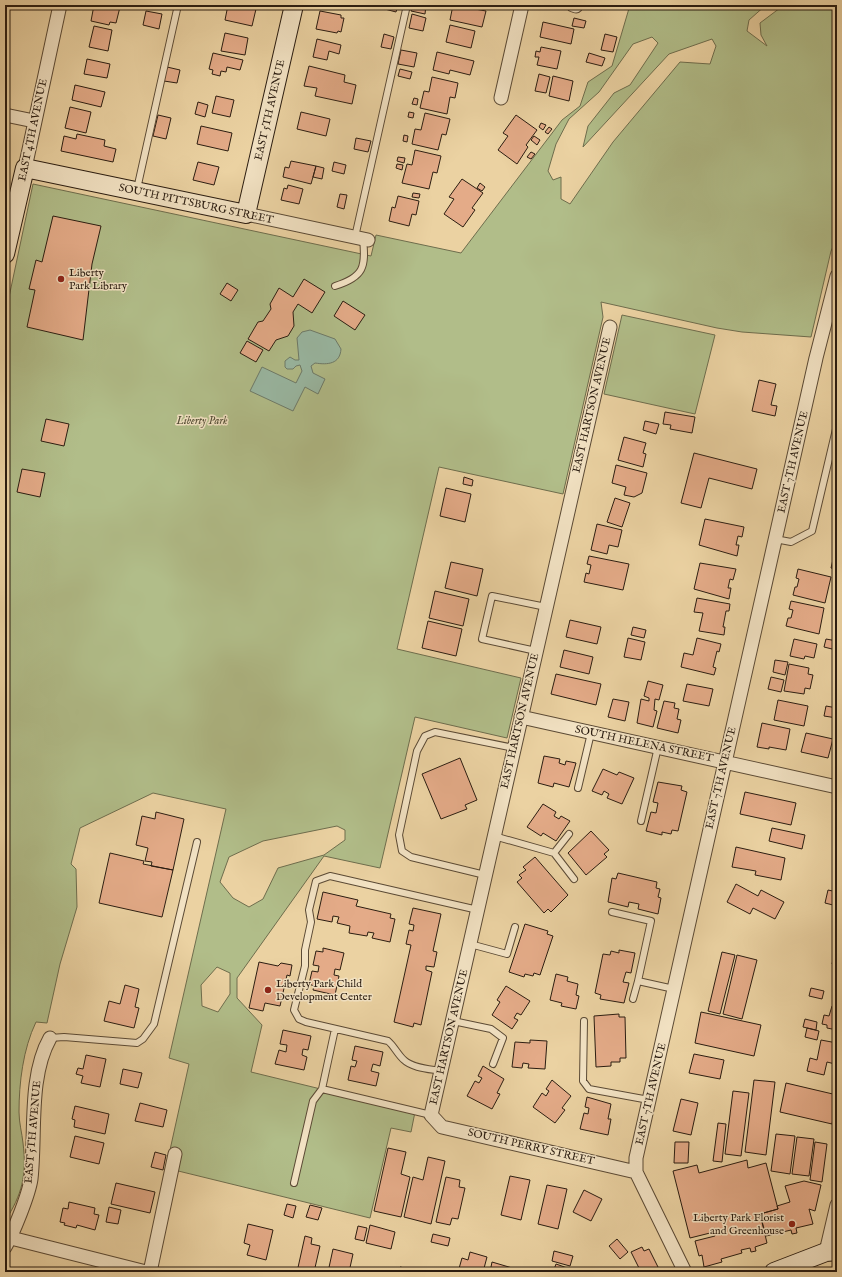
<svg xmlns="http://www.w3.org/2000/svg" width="842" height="1277" font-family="'IM FELL English',serif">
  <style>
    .green { fill: #b1bd89; stroke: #6e6d4d; fill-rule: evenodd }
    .water { fill: #99b8a3; stroke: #6d7a69 }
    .building { fill: #e4ab88; stroke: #2b1d11 }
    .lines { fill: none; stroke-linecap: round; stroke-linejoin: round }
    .lane-casing { stroke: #5b4a35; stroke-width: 8 }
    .street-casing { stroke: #5b4a35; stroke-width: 15 }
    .secondary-casing { stroke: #2b1d11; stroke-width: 20 }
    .lane { stroke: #f2e2c3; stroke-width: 6 }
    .street { stroke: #f2e2c3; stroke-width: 13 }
    .secondary { stroke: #f2e2c3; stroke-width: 18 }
    .poi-dot { fill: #8f2418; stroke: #f2e2c3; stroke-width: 1.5 }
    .labels { text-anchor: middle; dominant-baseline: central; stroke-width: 3; stroke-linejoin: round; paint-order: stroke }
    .street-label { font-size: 11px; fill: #2b1d11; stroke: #f2e2c3 }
    .poi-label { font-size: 11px; fill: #2b1d11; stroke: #f2e2c3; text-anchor: start }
    .park-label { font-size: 11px; font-style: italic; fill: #534d35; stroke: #f2e2c3 }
  </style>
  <rect width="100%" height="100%" fill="#ebd2a2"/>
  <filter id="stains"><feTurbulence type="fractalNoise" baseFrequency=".005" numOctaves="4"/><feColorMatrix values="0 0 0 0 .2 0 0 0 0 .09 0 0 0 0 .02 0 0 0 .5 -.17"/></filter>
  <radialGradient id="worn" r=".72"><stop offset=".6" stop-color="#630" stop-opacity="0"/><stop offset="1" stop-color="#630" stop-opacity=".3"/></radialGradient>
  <path class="green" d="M630,5h136l-17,15 -2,11 20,15 -6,-11 -1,-12 24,-18h53v234l-6,12 -20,86 -69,-5 -25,-4 -116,-26 2,15 -40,177 -124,-27 -42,182 124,29 -14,60 -92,-21 -35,151 -56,-12 -87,122v20l25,27 -11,47 164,40 -4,20 -20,-4 -21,90 -204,-50 23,-104 -20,-6 57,-249 -73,-16 -73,35 -9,36 5,5 1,38 -17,57 -13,59 -11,-1c-13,27 -17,61 -17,90 0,11 3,21 4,31 4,32 -1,52 -18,78v-905l28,-132 338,72 5,-21 85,18 101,-133 18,-14 8,-24 24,-16zM652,37l6,6 -28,42 -16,8 -26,33 -5,21 86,-93 43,-15 4,7 -6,18 -30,-2 -67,80 -43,62 -9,-5v-22l-8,3 -5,-9 8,-27 13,-25 30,-27 34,-48zM337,826l8,4v10l-21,15 -46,13 -15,31 -14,8 -16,-9 -13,-16 9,-25 34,-16zM217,967l13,6v21l-12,18 -16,-6 -1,-21z
    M622,315l93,20 -20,79 -91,-20z"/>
  <path class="water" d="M310,330l25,9 6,10c-1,15 -13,16 -26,14l-4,3 2,7 12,6 -7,15 -13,-7 -12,24 -43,-20 12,-24 34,16 6,-12 -2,-6 -4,1 -3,3h-6l-2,-2v-6l5,-4 5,3h4l-2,-22 5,-6z"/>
  <path class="building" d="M94,5l26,2 -4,16 -6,-1 -1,3 -18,-4z
    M228,5h10l18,4 -4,17 -27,-6z
    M381,5h17l-2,7 -15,-4z
    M413,5h13l-1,9 -14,-3z
    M453,5l33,6 -4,16 -32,-7z
    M146,11l16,3 -3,15 -16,-4z
    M320,11l21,4v3h3l-3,14 -3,-1 -1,2 -21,-4z
    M412,14l14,4 -3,13 -14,-3z
    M574,18l12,3 -2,7 -12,-2z
    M543,22l31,7 -3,15 -31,-7z
    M450,25l25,6 -4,17 -25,-6z
    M94,26l18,4 -4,21 -19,-4z
    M225,33l23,5 -3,17 -24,-4z
    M384,34l10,3 -3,12 -10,-2z
    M605,34l12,3 -4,15 -12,-2z
    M317,39l24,6 -2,9 -10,-3 -2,9 -14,-3z
    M541,47l20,4 -4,18 -20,-4 2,-8h-4l1,-6 4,1z
    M401,50l16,3 -3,14 -16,-3z
    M437,52l37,9 -4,14 -20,-5 -1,4 -16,-4z
    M213,53l30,7 -3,10 -13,-3 -1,5 -5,-1 -1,5 -8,-2 1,-4 -4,-1z
    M589,53l16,5 -3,8 -16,-4z
    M87,59l23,5 -3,14 -23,-4z
    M309,66l36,9 -1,7 12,3 -4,19 -37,-8 2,-8 -13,-2z
    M167,67l13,3 -3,13 -13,-2z
    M400,69l12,3 -2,7 -12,-3z
    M539,74l11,3 -4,16 -11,-2z
    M553,76l20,5 -4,20 -20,-5z
    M432,77l26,6 -3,15 -5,-1 -3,17 -27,-6 4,-17 5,1z
    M75,85l30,7 -4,15 -29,-7z
    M216,96l18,4 -4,17 -18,-4z
    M414,98l4,1 -1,6 -5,-1z
    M198,102l10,3 -3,12 -10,-3z
    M70,107l21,5 -5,21 -21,-5z
    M301,112l29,7 -4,17 -29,-7z
    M409,112l5,1 -1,5 -5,-1z
    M425,113l25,6 -4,16 -4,-1 -4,16 -26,-6 3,-15 6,1z
    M158,115l13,3 -5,21 -13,-3z
    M516,115l21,15 -11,15 2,2 -11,17 -19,-14 10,-14 -5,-3z
    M541,123l5,2 -3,5 -4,-3z
    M201,126l31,7 -4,18 -31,-7z
    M549,127l3,2 -4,5 -3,-2z
    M77,134l28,6 -1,6 12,3 -3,13 -52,-11 3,-15 12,3z
    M404,135l4,1 -1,6 -4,-1z
    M534,136l6,4 -3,5 -6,-5z
    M356,138l15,3 -3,11 -14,-3z
    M415,150l26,6 -4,17 -4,-1 -4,17 -27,-6 5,-19 5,1z
    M531,152l4,2 -4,5 -4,-2z
    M398,157l7,1 -1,5 -7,-2z
    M291,161l25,5 -5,18 -28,-7 2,-10 4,1z
    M198,162l21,5 -5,18 -21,-5z
    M334,162l12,3 -2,9 -12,-3z
    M397,164l6,1 -1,5 -6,-2z
    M316,166l8,2 -2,11 -9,-2z
    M462,179l21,14 -11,15 3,2 -12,17 -19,-13 10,-15 -5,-2z
    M480,183l5,4 -3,4 -5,-3z
    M288,185l15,4 -4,15 -18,-4 3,-12 3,1z
    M413,193l7,1 -1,4 -7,-1z
    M340,194l7,1 -3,14 -7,-2z
    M398,196l21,5 -3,14 -4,-1 -3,12 -20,-5 3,-14 3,1z
    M53,216l48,10 -9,38 -9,76 -56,-13 8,-37 -6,-1 7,-29 6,2z
    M304,279l21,13 -13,21 -14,-9 -5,8 1,14 -6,10 -12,4 -7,11 -21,-12 10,-17 5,-1 8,-12 -1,-5 9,-16 14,9z
    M227,283l11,7 -7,11 -11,-7z
    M343,301l22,14 -10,15 -21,-14z
    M247,341l16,9 -7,12 -16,-9z
    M759,380l17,4 -5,21 6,1 -2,10 -23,-5z
    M665,412l30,5 -3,16 -22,-4 1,-4 -8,-1z
    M46,419l23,5 -5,22 -23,-5z
    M645,421l14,3 -3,10 -13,-4z
    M624,437l22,6 -3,10 3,1 -3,13 -25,-7z
    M694,453l63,16 -5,20 -43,-11 -8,30 -20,-5z
    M616,465l31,8 -5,20 -8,4 -10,-2 2,-8 -14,-4z
    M22,469l23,4 -5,24 -23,-5z
    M464,477l9,3 -1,6 -9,-2z
    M446,488l25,6 -6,28 -25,-6z
    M615,498l15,5 -8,24 -15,-5z
    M705,519l39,8 -2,10 -4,-1 -2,9h3l-2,11 -38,-11z
    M597,524l25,6 -4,17 -9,-2 -2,9 -16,-4z
    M835,551l2,1v22h-2l1,-5 -5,-1z
    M589,556l40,8 -6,26 -39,-8 2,-9 3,1 2,-9 -4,-1z
    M451,562l32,7 -6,27 -32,-8z
    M700,563l36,6 -3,11 -3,-1 -2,9h3l-2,11 -35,-10z
    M798,569l33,8 -6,26 -32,-8 2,-8h2l2,-8 -3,-1z
    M435,591l34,8 -6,27 -34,-8z
    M697,598l33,6 -1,7h-3l-3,16h2l-1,8 -25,-4 4,-18 -9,-1z
    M791,601l33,7 -5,26 -33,-8 2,-8h3l2,-8 -4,-1z
    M570,620l31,7 -4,17 -31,-7z
    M428,621l34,8 -6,27 -34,-8z
    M633,627l13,3 -2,8 -13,-3z
    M628,638l17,4 -4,18 -17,-3z
    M697,638l24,6 -2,8 -2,-1 -4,16 3,1 -2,7 -33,-8 3,-14 9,2z
    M794,639l23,5 -3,14 -9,-2 -1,3 -14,-3z
    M826,639l11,2 -1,9 -12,-3z
    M564,650l29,7 -4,17 -29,-7z
    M775,660l13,2 -3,13 -12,-3z
    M789,664l20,4 -1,6 5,1 -3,14 -5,-1 -1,6 -20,-3z
    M556,674l45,10 -5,21 -45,-11z
    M771,677l13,3 -3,12 -13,-3z
    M648,681l15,4 -4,15 -4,-1 -1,11 3,1 -4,16 -16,-4 4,-24 8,2v-3l-5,-2z
    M687,684l26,5 -4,17 -26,-5z
    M613,699l16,3 -4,19 -17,-4z
    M778,700l30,6 -4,20 -30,-6z
    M664,701l11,2 -1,5 5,1 -2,10 4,1 -3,13 -21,-5z
    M826,706l11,2v10l-13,-2z
    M762,723l28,6 -4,21 -17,-3v2l-12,-2z
    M806,733l27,6 -5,19 -27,-6z
    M544,756l16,3 -1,4 6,2 1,-4 10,2 -7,24 -15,-4 -1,4 -15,-4z
    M460,758l17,42 -12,5 2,4 -26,10 -19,-45z
    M603,769l14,6 2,-3 15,6 -12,26 -15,-6 2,-4 -5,-3 -2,4 -10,-4z
    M658,782l24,4 -1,4 6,2 -9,39 -6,-1 -1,4 -9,-2v3l-16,-4 5,-19 5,1 2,-10 -5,-1z
    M745,792l51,11 -5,22 -51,-11z
    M543,804l13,8 -2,4 5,3 2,-3 9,5 -14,20 -13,-8 -2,3 -14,-9z
    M156,812l28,7 -11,51 -22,-4 1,-4 -7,-1 3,-13 -12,-3 6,-29 13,3z
    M772,828l33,7 -3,14 -33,-8z
    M591,831l18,19 -5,4 3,3 -21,18 -18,-22z
    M736,847l49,11 -4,22 -26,-5 1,-4 -24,-4z
    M110,853l34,8 -1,3 30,6 -11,47 -63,-14z
    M535,857l33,38 -17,17 -3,-3 -4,4 -27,-31 5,-4 -3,-3 7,-5 -3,-3z
    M618,873l39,9 -1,6 4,1 -2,8 3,1 -3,16 -20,-5 1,-5 -10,-2 -1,5 -20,-5 4,-24 4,1z
    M736,884l22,12 3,-6 23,12 -9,17 -22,-11 -3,6 -23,-12z
    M828,890l9,2v14l-12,-3z
    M323,892l35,8 -2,6 35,8 -1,4 5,1 -5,23 -18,-4 2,-5 -6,-1 -1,4 -18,-3 1,-7 -13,-3 2,-6 -6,-1 -1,6 -15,-3z
    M413,908l28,6 -8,37 4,1 -3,15 -8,-1v4l6,2 -11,53 -7,-2 -1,4 -19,-5 17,-77 -5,-1 3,-14 4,1 1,-6 -5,-1z
    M525,924l23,7 -1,3 6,2 -13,39 -6,-2 -1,3 -8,-2 -1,3 -15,-5z
    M837,943v22l-5,-1z
    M323,948l21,5 -4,17 -5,-1 -1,6 5,1 -4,19 -22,-5 1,-4 -5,-2 3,-13 6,1 1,-6 -6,-1 3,-14 7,1z
    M619,950l16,3 -4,20 -5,-1 -3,10 6,1 -5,20 -24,-4 1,-4 -6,-2 8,-39 7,1 1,-4 8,2z
    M722,952l13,3 -15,59 -12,-3z
    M737,955l20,5 -15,59 -19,-5z
    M259,962l19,4 3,-3 11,2 -2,11 -3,-1 -7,31 -15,-3 -2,8 -14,-3z
    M556,974l12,3 -1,4 11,3 -2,11 3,1 -3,13 -15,-3 1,-3 -12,-3z
    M125,985l14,4 -4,18 4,1 -5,20 -30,-7 5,-20 11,3z
    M506,986l24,15 -9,14 -4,-2 -3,5 4,2 -6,9 -20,-14 8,-13 -3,-2z
    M811,988l13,3 -2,8 -13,-3z
    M832,1006l5,1v23l-10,-2v-3l-5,-1 2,-9 5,1z
    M701,1012l60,13 -7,31 -59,-13z
    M619,1014v3h6l1,41h-6v4h-9v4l-15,1 -2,-51z
    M805,1019l12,3 -1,8 -13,-3z
    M807,1028l12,3 -2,9 -12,-3z
    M283,1030l28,6 -3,14 -5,-1 -1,6 5,2 -3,13 -29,-6 4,-14 7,2 1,-7 -7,-1z
    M530,1040l17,1 -2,28 -17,-1 1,-4 -6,-1 -1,5 -10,-1 3,-25 15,1z
    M821,1040l16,3 -2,21 -8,-2 -3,13 -17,-4 3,-13 7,2z
    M355,1046l28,6 -3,14 -7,-2 -2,7 8,2 -3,13 -28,-6 3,-14 4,1 2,-6 -5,-1z
    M694,1054l30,6 -4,19 -31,-6z
    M86,1055l20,4 -6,28 -19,-4 2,-7 -7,-2 2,-6 5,1z
    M483,1066l21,13 -7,14 3,1 -8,15 -25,-13 8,-15 4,2 3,-5 -4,-2z
    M123,1069l19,4 -4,15 -18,-4z
    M552,1080l19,16 -9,12 3,2 -10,13 -22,-16 9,-14 4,3 3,-5 -3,-2z
    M754,1080l21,2 -9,73 -21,-3z
    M786,1083l51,12 -5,29 -52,-12z
    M733,1091l16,2 -8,63 -16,-2z
    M587,1097l24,7 -3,15h3l-3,16 -28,-6 4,-16 4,1 1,-6 -4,-1z
    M681,1099l17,4 -7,32 -18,-4z
    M140,1103l27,7 -4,17 -28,-6z
    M75,1106l34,8 -4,20 -31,-7 1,-7 -3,-1z
    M718,1123l8,1 -4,38 -9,-1z
    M776,1134l19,2 -5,38 -19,-3z
    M75,1136l29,7 -5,21 -29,-7z
    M797,1137l17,2 -5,37 -17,-2z
    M675,1142h14l-1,21h-14z
    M815,1142l12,2 -5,38 -12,-2z
    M388,1148l18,4 -5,22 9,3 -9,40 -27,-6z
    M155,1152l11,3 -3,15 -12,-3z
    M428,1157l17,4 -14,63 -27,-7 9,-40 10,3z
    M747,1160l1,8 18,-5 12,46 -18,5 7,29 -12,4 1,4 -5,1 -1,-4 -9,2 1,3 -21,6 1,3 -18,5 -2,-12 -3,1 -4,-15 20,-5 -1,-4 -24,6 -17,-67 24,-6 2,8z
    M510,1176l20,4 -9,40 -20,-5z
    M446,1177l14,3 -1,7 6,1 -7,31 -6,-1 -2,7 -14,-3z
    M804,1181l17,4 -6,26 -6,-2 4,15 -17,4 1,5 -5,1 -1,-4 -25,6 -6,-22 18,-5 -1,-3 13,-4 -5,-16z
    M116,1183l39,9 -5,21 -39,-9z
    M547,1185l20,4 -9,40 -20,-5z
    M584,1190l18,9 -11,22 -18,-9z
    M69,1202l26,6 -1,6 5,1 -4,15 -18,-5 -1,3 -12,-3 1,-2 -5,-1 3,-14 5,1z
    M287,1204l9,2 -3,12 -9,-3z
    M310,1205l12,3 -4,12 -12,-3z
    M109,1207l12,3 -3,14 -12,-2z
    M248,1224l25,6 -7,30 -19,-5 3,-10 -6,-2z
    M370,1225l25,7 -4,17 -25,-6z
    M358,1226l9,2 -3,13 -9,-2z
    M433,1234l17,4 -2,8 -17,-4z
    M305,1236l7,2 -1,6 9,2 -6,26h-17z
    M617,1239l11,13 -8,7 -11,-13z
    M642,1247l2,4 5,-2 10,20 -6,3h-12l-10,-20z
    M333,1249l20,5 -4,18h-21z
    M554,1251l19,5 -3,10 -18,-5z
    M470,1252l17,5 -4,15h-25l4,-14 6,2z
    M492,1262l27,8v2h-29z
    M556,1264l17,6 -1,2h-19z
    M400,1267l20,4 -1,1h-21z"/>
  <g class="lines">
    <g class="lane-casing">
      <path id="lane" d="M137,189l41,-184
        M355,237l52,-232
        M335,286c29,-9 31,-19 28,-47
        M775,539l16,3 21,-11 25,-106
        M536,651l-54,-12 10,-43 54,11
        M578,788l13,-55
        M641,821l17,-74
        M494,836l60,17 20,26
        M554,853l15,-19
        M485,875l-74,-18 -9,-6 -3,-16 18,-84 8,-15 10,-4 79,16
        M612,912l39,9 -13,60 36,8
        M470,944l37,10 8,-27
        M633,999l5,-18
        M453,1021l38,8 12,9 -10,26
        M584,1021l-1,60 6,8 60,11
        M50,1038l14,-1 73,6 6,-4 11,-15 43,-182
        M441,1071c-11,-2 -29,-3 -37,-11 -6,-5 -10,-14 -16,-19l-82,-19 -7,-3 -5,-9 11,-44v-16l6,-28 -2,-12 7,-29 14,-5 148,34
        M322,1089l109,26
        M294,1183l19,-82 9,-12 13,-60"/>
    </g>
    <g class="street-casing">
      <path id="street" d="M573,5l3,1
        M501,98l21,-93
        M5,115l29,6
        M25,168l35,-163
        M246,214l122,26
        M610,327l-179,788 11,12 194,45
        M521,717l316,70
        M11,1238l135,34
        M5,1247c8,-13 24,-53 26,-68 5,-45 -3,-102 19,-141
        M826,1252l11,-47
        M150,1272l25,-118
        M685,1272l-49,-100v-14l180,-800 21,-82"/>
    </g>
    <g class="secondary-casing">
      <path id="secondary" d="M5,254l20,-86 221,46 48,-209
        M774,1272l52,-20 11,-1"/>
    </g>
    <use href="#lane" class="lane"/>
    <use href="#street" class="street"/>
    <use href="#secondary" class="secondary"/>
  </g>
  <g class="poi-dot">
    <circle cx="61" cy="279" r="4"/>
    <circle cx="268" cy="990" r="4"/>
    <circle cx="792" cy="1224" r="4"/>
  </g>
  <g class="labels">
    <g class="street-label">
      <text transform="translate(270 110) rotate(-77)">EAST 5TH AVENUE</text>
      <text transform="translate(33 130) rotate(-78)">EAST 4TH AVENUE</text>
      <text transform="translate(196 204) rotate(12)">SOUTH PITTSBURG STREET</text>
      <text transform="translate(592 405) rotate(-77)">EAST HARTSON AVENUE</text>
      <text transform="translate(793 462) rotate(-77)">EAST 7TH AVENUE</text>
      <text transform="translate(520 721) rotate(-77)">EAST HARTSON AVENUE</text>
      <text transform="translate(644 744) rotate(12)">SOUTH HELENA STREET</text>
      <text transform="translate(721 778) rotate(-77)">EAST 7TH AVENUE</text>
      <text transform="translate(449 1037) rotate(-77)">EAST HARTSON AVENUE</text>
      <text transform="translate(651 1094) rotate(-77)">EAST 7TH AVENUE</text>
      <text transform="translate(33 1132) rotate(-85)">EAST 5TH AVENUE</text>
      <text transform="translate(531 1147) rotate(13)">SOUTH PERRY STREET</text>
    </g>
    <g class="poi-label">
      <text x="69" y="273">Liberty<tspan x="69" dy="13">Park Library</tspan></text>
      <text x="276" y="984">Liberty Park Child<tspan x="276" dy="13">Development Center</tspan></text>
      <text x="784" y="1218" text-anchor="end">Liberty Park Florist<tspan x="784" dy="13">and Greenhouse</tspan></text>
    </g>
    <g class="park-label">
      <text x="202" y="421">Liberty Park</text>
    </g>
  </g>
  <rect width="842" height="1277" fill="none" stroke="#ebd2a2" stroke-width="20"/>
  <rect x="6" y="6" width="830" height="1265" fill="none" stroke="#2b1d11" stroke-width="2"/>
  <rect x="10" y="10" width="822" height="1257" fill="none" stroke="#2b1d11"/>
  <rect width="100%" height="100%" filter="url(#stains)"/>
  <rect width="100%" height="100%" fill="url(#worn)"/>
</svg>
